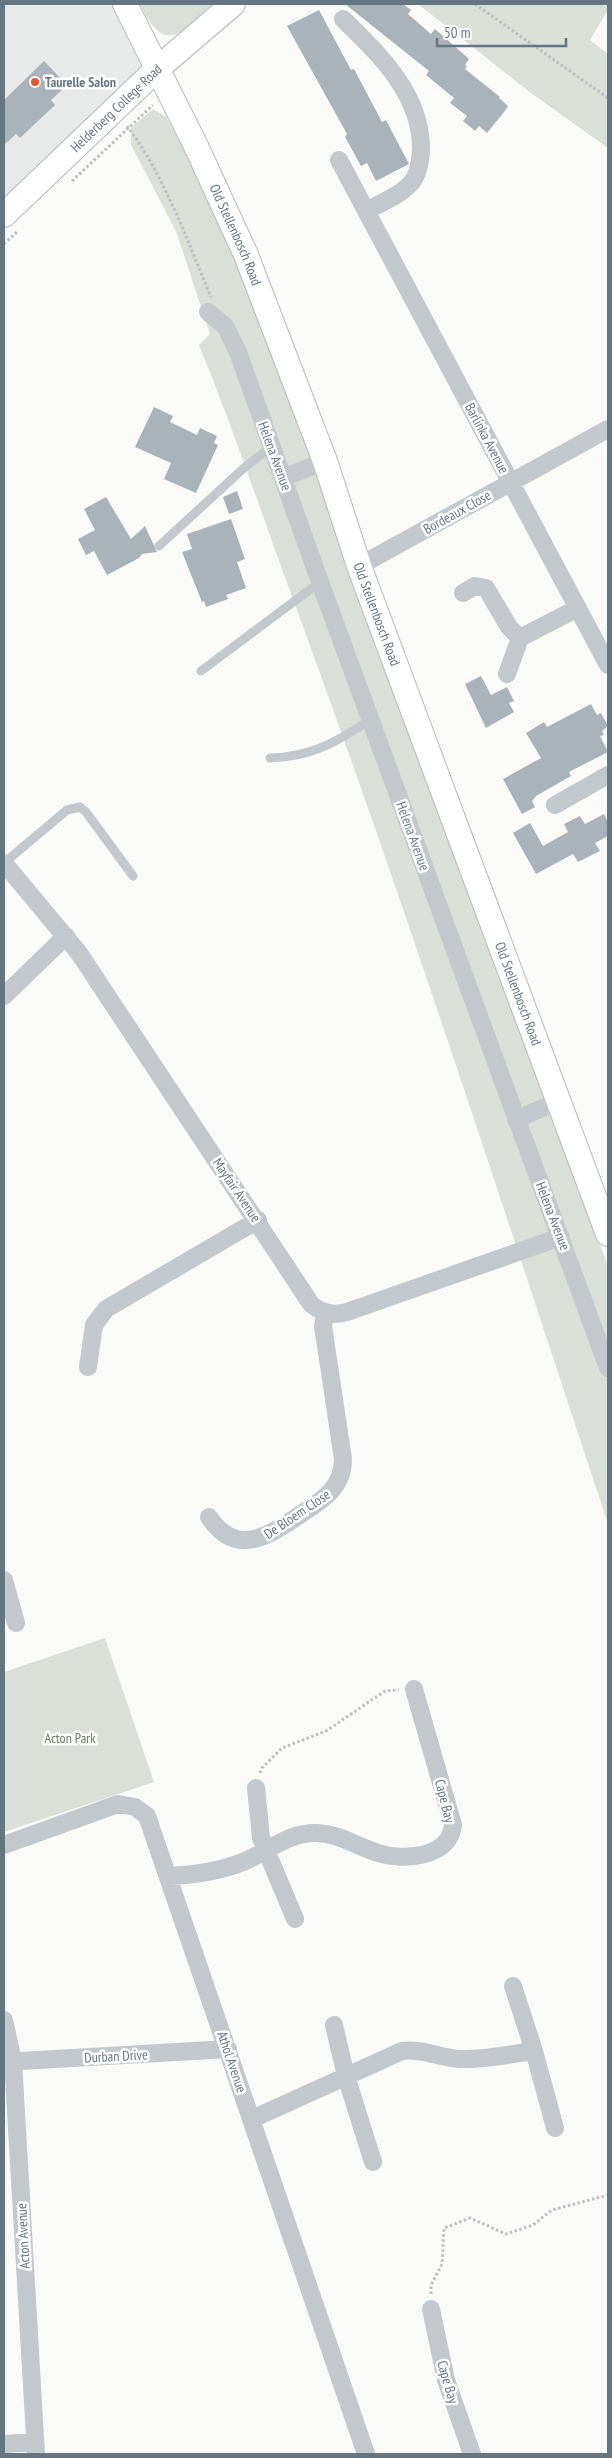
<svg xmlns="http://www.w3.org/2000/svg" width="612" height="2458" font-family="'PT Sans Narrow',sans-serif">
  <style>
    .built { fill: #e8e9e9 }
    .green { fill: #dadfd7 }
    .building { fill: #aab3b9 }
    .lines { fill: none; stroke-linecap: round; stroke-linejoin: round }
    .secondary-casing { stroke: #b3babf; stroke-width: 26 }
    .path { stroke: #bbbfc2; stroke-width: 3; stroke-dasharray: 2.5 2.5; stroke-linecap: butt }
    .lane { stroke: #c3c8cc; stroke-width: 9 }
    .street { stroke: #c3c8cc; stroke-width: 18 }
    .secondary { stroke: #fff; stroke-width: 24 }
    .poi-dot { fill: #e4572e; stroke: #fff; stroke-width: 2 }
    .labels { text-anchor: middle; dominant-baseline: central; stroke-width: 5; stroke-linejoin: round; paint-order: stroke }
    .poi-label { font-size: 14px; font-weight: bold; fill: #657683; stroke: #fff; text-anchor: start }
    .street-label { font-size: 14px; fill: #657683; stroke: #fff }
    .park-label { font-size: 14px; fill: #687a64; stroke: #fff }
  </style>
  <rect width="100%" height="100%" fill="#fafaf8"/>
  <path class="built" d="M4,4h122l32,65 -154,147z"/>
  <path class="green" d="M140,4h74c-33,29 -49,53 -74,0z
    M418,4h190v6l-18,30 18,14v94l-77,-55z
    M153,109l13,8 62,112 380,1037v258c-101,-305 -200,-612 -311,-914 -33,-88 -62,-178 -98,-265l11,-11 -34,-103 -45,-86v-17z
    M105,1638l49,144 -150,50v-160z"/>
  <path class="building" d="M345,4h58l8,6 -3,4 23,20 4,-5 34,30 -4,6 2,1 -2,3 35,28 -1,1 9,8 -4,6 -17,21 -8,-7 -4,5 -12,-10 4,-5 -17,-13 4,-5 -28,-23 3,-4z
    M319,10l32,60 3,-1 28,53 4,-2 23,44 -33,17 -9,-18 -6,3 -16,-29 2,-3 -60,-108z
    M44,61l23,24 -16,15 4,5 -35,33 -4,-4 -12,11v-45z
    M154,407l19,9 -3,6 27,13 3,-7 17,8 -3,7 4,2 -22,48 -32,-14 7,-16 -36,-16z
    M237,491l6,18 -14,5 -6,-17z
    M106,497l25,42 14,-13 12,26 -15,2 -3,4 -32,17 -13,-24 -8,4 -8,-16 17,-9 -11,-21z
    M231,519l14,40 -8,3 9,26 -20,7 2,4 -22,8 -2,-6 -2,1 -20,-50 10,-3 -5,-15z
    M481,676l10,19 16,-8 7,14 -5,2 5,9 -28,16 -21,-44z
    M591,704l6,11 4,-2 7,13 -6,5 2,4 -4,1 8,16 -39,20 2,4 -35,20 -4,5 3,6 -13,7 -19,-35 38,-21 -15,-25 18,-11 3,5z
    M604,814l4,8v14l-13,7 5,8 -22,11 -5,-8 -37,20 -23,-41 17,-10 13,23 25,-14 -4,-8 16,-8 5,8z"/>
  <g class="lines">
    <g class="secondary-casing">
      <g id="secondary">
        <path id="s1" d="M125,4l71,142 50,109 79,206 34,105 249,668"/>
        <path id="s2" d="M4,215l153,-146 76,-65"/>
      </g>
    </g>
    <path class="path" d="M475,4l133,94
      M127,126c36,47 61,116 84,171
      M72,181l81,-76
      M4,244l14,-13
      M260,1773l2,-5 20,-20 44,-17 59,-40 14,-1
      M431,2294v-9l11,-21 2,-36 26,-10 36,16 27,-9 19,-15 56,-15"/>
    <path class="lane" d="M159,546l86,-79 26,-20
      M201,671l119,-89
      M270,758c41,-1 67,-16 100,-38
      M4,863l63,-53 13,-3 6,5 47,64"/>
    <path class="street" d="M343,19c36,35 79,76 78,131 -1,11 -2,24 -10,33 -11,13 -31,20 -45,28
      M339,160l269,505
      M208,312l18,15 13,28 81,227 288,786
      M283,478l42,-17
      M359,566l249,-137
      M463,593l12,-7 11,2 23,39 11,11
      M507,674l13,-36 58,-30
      M555,805l53,-30
      M4,863l75,90 232,351c11,9 22,12 36,8l214,-75
      M4,996l62,-60
      M516,1119l44,-18
      M88,1367l6,-42 12,-16 152,-89
      M209,1517c27,41 59,19 89,-1 23,-15 45,-27 45,-57l-20,-133 2,-13
      M4,1580l12,43
      M256,1788l5,50 34,81
      M4,1845l114,-41 17,3 12,9 219,638
      M169,1876c25,-1 51,-5 74,-14 25,-10 45,-30 74,-29 23,1 39,13 61,20 25,8 72,5 75,-28l-39,-136
      M513,1986l21,65 21,77
      M4,2020l9,41 23,393
      M334,2025l12,51 27,86
      M4,2062l224,-13
      M252,2119l150,-68c20,-3 38,7 58,8 24,1 50,-5 74,-8
      M431,2309l15,71 26,74
      M4,2444l31,-2"/>
    <use href="#secondary" class="secondary"/>
  </g>
  <circle class="poi-dot" cx="35" cy="82" r="5"/>
  <g class="labels">
    <g class="poi-label">
      <text x="45" y="82">Taurelle Salon</text>
    </g>
    <g class="street-label">
      <text stroke="none"><textPath href="#s2" startOffset="155">Helderberg College Road</textPath></text>
      <text stroke="none"><textPath href="#s1" startOffset="256">Old Stellenbosch Road</textPath></text>
      <text transform="translate(487 438) rotate(62)">Barlinka Avenue</text>
      <text transform="translate(275 456) rotate(70)">Helena Avenue</text>
      <text transform="translate(457 512) rotate(-29)">Bordeaux Close</text>
      <text stroke="none"><textPath href="#s1" startOffset="661">Old Stellenbosch Road</textPath></text>
      <text transform="translate(413 836) rotate(70)">Helena Avenue</text>
      <text stroke="none"><textPath href="#s1" startOffset="1066">Old Stellenbosch Road</textPath></text>
      <text transform="translate(237 1190) rotate(56)">Mayfair Avenue</text>
      <text transform="translate(553 1216) rotate(69)">Helena Avenue</text>
      <text transform="translate(297 1514) rotate(-34)">De Bloem Close</text>
      <text transform="translate(445 1801) rotate(76)">Cape Bay</text>
      <text transform="translate(116 2056) rotate(-3)">Durban Drive</text>
      <text transform="translate(232 2062) rotate(71)">Athol Avenue</text>
      <text transform="translate(23 2236) rotate(-93)">Acton Avenue</text>
      <text transform="translate(448 2382) rotate(74)">Cape Bay</text>
    </g>
    <g class="park-label">
      <text x="70" y="1738">Acton Park</text>
    </g>
  </g>
  <rect width="612" height="2458" fill="none" stroke="#657683" stroke-width="10"/>
  <path d="M437 38v8h129v-8" fill="none" stroke="#657683" stroke-width="2.5"/>
  <text x="444" y="38" font-size="15" fill="#657683" stroke="#ffffff" stroke-width="4" paint-order="stroke">50 m</text>
</svg>
